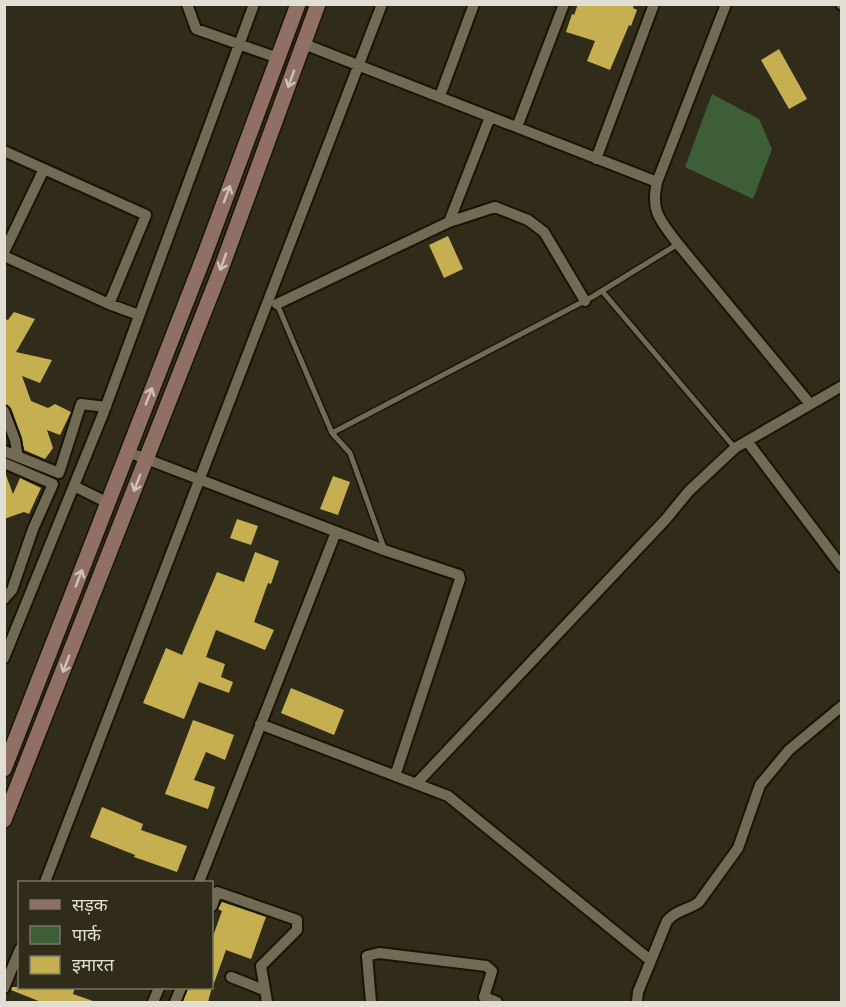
<svg xmlns="http://www.w3.org/2000/svg" width="846" height="1007" font-family="Manrope,'Noto Sans Devanagari',sans-serif">
  <style>
    .green { fill: #3d5e37 }
    .building { fill: #c6af50 }
    .lines { fill: none; stroke-linecap: round; stroke-linejoin: round }
    .lane-casing { stroke: #191403; stroke-width: 8 }
    .street-casing { stroke: #191403; stroke-width: 14 }
    .secondary-casing { stroke: #191403; stroke-width: 18 }
    .lane { stroke: #716b56; stroke-width: 5 }
    .street { stroke: #716b56; stroke-width: 10 }
    .secondary { stroke: #906f64; stroke-width: 15 }
    .oneway { stroke: #cdc3b7 }
  </style>
  <rect width="100%" height="100%" fill="#312c19"/>
  <path class="green" d="M712,94l47,25 13,30 -19,50 -68,-32z"/>
  <path class="building" d="M578,4h56l-1,4 4,2 -6,16 -2,-1 -19,45 -23,-9 8,-20 -29,-9 6,-18 2,1z
    M779,49l28,50 -18,10 -28,-49z
    M448,236l15,33 -19,9 -15,-33z
    M14,312l21,7 -19,33 36,8 -12,23 -18,-7 9,25 17,7 7,-4 16,8 -11,23 -13,-5 6,18 -8,11 -21,-9 -2,-12 -11,-30 -7,-4v-85l4,1z
    M4,475h2l7,19 7,-16 21,10 -12,26 -5,-2 -20,7z
    M333,476l17,6 -12,33 -18,-6z
    M237,519l21,7 -7,19 -21,-7z
    M255,552l24,9 -8,23 -3,-1 -14,39 20,8 -9,20 -49,-20 -10,27 19,7 -4,13 12,5 -4,11 -30,-11 -15,37 -41,-16 23,-55 16,7 35,-83 27,10z
    M291,688l53,22 -10,25 -53,-22z
    M193,720l41,15 -9,25 -19,-8 -12,28 21,7 -7,22 -43,-15z
    M102,807l41,17 -2,6 46,16 -10,26 -43,-15 1,-2 -45,-18z
    M222,902l44,15 -15,42 -25,-9 -13,36 -1,-47 10,-28 -4,-2z
    M12,987h63l-2,7 20,7v1h-52l-30,-12z
    M188,987h24l-4,15h-25z"/>
  <g class="lines">
    <g class="lane-casing">
      <path id="lane" d="M602,291l133,157
        M277,304l55,129 260,-136 86,-53
        M332,433l18,20 34,95"/>
    </g>
    <g class="street-casing">
      <path id="street" d="M187,4l9,25 82,29
        M726,4l-69,178c-7,30 4,39 21,62l132,160
        M841,4l1,1
        M304,44l353,138
        M440,96l34,-92
        M490,117l-41,105 46,-15 33,13 16,12 41,69
        M517,127l47,-123
        M4,151l142,64 -37,89
        M596,159l58,-155
        M4,252l40,-83
        M4,256l105,48 30,11
        M277,304l172,-82
        M4,411l11,29 3,17
        M747,441l95,126
        M4,451l55,22 22,-69 25,3
        M128,452l256,98 75,25 1,4 -65,197
        M4,463l49,21 -20,45 -21,61 -8,9
        M74,486l34,17
        M4,658l99,-244 151,-410
        M260,724l188,72 202,164
        M416,784l250,-265 23,-28 46,-43 107,-62
        M45,882l337,-878
        M199,882l137,-350
        M212,906l5,-14 80,28v10l-36,36 6,36
        M231,977l33,13
        M4,988l16,-39
        M153,1002l6,-14
        M175,1002l6,-14
        M371,1002l-4,-46 12,-3 107,13 6,5 -8,26 13,5
        M637,1002l1,-10 29,-71c10,-12 20,-10 32,-19l39,-54 22,-63 29,-35 53,-44"/>
    </g>
    <g class="secondary-casing">
      <path id="secondary" d="M4,769l199,-510 95,-255
        M4,820l217,-551 97,-265"/>
    </g>
    <use href="#lane" class="lane"/>
    <use href="#street" class="street"/>
    <use href="#secondary" class="secondary"/>
  </g>
  <defs><path id="oneway-shaft" d="M-6 0H5M1.5-3L5.5 0L1.5 3" fill="none" stroke-width="1.6" stroke-linecap="round" stroke-linejoin="round" transform="scale(1.5)"/></defs>
  <g class="oneway">
    <use href="#oneway-shaft" transform="translate(291 79) rotate(110)"/>
    <use href="#oneway-shaft" transform="translate(227 194) rotate(-70)"/>
    <use href="#oneway-shaft" transform="translate(223 262) rotate(110)"/>
    <use href="#oneway-shaft" transform="translate(149 396) rotate(-69)"/>
    <use href="#oneway-shaft" transform="translate(137 483) rotate(111)"/>
    <use href="#oneway-shaft" transform="translate(79 578) rotate(-69)"/>
    <use href="#oneway-shaft" transform="translate(66 664) rotate(111)"/>
  </g>
  <rect width="846" height="1007" fill="none" stroke="#e1dfd3" stroke-width="12"/>
  <rect x="18" y="881" width="195" height="108" fill="#312c19" stroke="#777463" stroke-width="1.5"/>
  <rect x="30" y="900" width="30" height="9" fill="#906f64" stroke="#777463" stroke-width="1.5"/>
  <text x="72" y="911" font-size="18" fill="#e1dfd3">सड़क</text>
  <rect x="30" y="926" width="30" height="18" fill="#3d5e37" stroke="#777463" stroke-width="1.5"/>
  <text x="72" y="941" font-size="18" fill="#e1dfd3">पार्क</text>
  <rect x="30" y="956" width="30" height="18" fill="#c6af50" stroke="#777463" stroke-width="1.5"/>
  <text x="72" y="971" font-size="18" fill="#e1dfd3">इमारत</text>
</svg>
